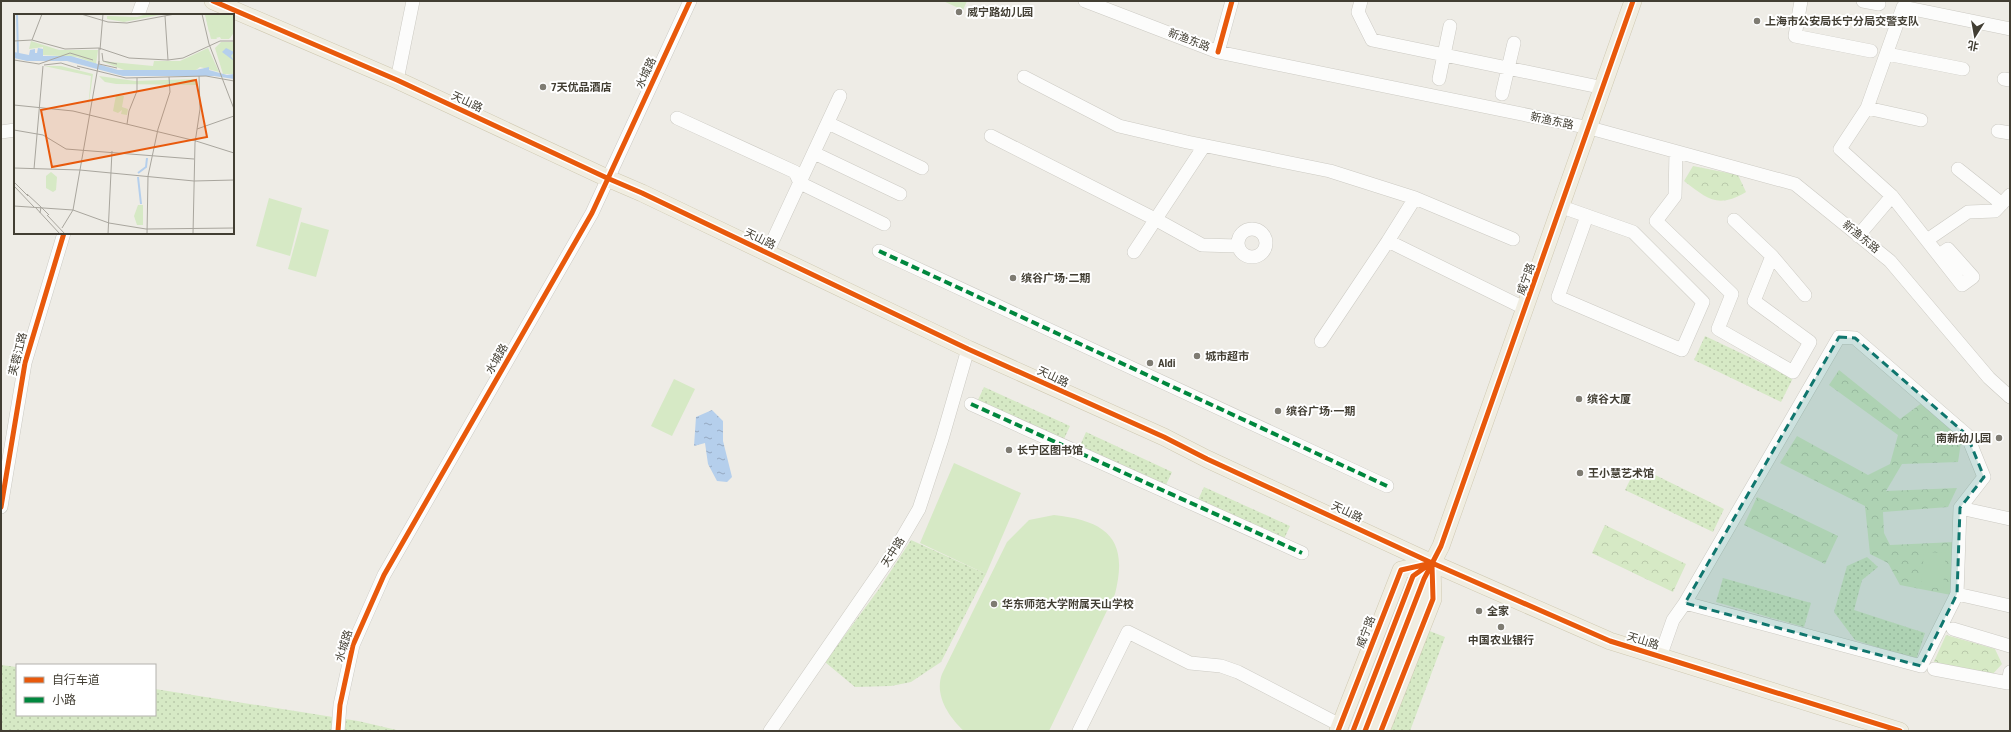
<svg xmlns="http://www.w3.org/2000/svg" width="2011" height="732" font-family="'Roboto Condensed','Noto Sans SC',sans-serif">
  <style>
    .grass { fill: url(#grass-dots) }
    .forest { fill: url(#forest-crowns) }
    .garden { fill: #d6e9c5 }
    .water { fill: url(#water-ripples) }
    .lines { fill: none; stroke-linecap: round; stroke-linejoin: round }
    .minor-casing { stroke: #cccac3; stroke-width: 14 }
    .major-casing { stroke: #d0cab3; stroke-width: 18 }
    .minor { stroke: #fcfcfb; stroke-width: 13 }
    .major { stroke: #f0ede1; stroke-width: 17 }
    .quiet { stroke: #00873e; stroke-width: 4; stroke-dasharray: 8 4; stroke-linecap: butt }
    .cycleway-casing { stroke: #fff; stroke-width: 8 }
    .cycleway { stroke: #e8590c; stroke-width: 5 }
    .marked { fill: #0f766e; fill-opacity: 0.2; stroke: #0f766e; stroke-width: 3; stroke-dasharray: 8 5; stroke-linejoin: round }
    .poi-dot { fill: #7e7b72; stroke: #fff; stroke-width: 1.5 }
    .labels { text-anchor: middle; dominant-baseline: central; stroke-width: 4; stroke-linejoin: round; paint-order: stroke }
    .poi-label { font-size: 11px; font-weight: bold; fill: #423e33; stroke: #fff; text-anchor: start }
    .street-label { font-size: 11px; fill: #423e33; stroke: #fff }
    .inset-river { fill: none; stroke: #b5cfec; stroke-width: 2 }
    .inset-road { fill: none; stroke: #a9a69e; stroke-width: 1 }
    .view { fill: #e8590c; fill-opacity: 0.15; stroke: #e8590c; stroke-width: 2 }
    .inset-edge { fill: none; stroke: #423e33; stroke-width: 2 }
  </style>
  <defs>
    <pattern id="grass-dots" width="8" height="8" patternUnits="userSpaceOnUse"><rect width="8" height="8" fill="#d6e9c5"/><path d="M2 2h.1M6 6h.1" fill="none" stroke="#b9c9aa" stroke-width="1.8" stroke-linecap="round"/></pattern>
    <pattern id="forest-crowns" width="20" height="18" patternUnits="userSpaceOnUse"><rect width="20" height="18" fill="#d6e9c5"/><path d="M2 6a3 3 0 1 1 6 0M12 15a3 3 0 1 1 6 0" fill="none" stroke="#b9c9aa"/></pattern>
    <pattern id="water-ripples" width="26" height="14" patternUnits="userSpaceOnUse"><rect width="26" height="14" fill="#b5cfec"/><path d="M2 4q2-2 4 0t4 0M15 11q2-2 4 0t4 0" fill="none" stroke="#95a9c0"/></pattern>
  </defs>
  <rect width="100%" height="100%" fill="#eeece6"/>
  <path class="grass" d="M1705,336l88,42 -12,24 -87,-42z
    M984,387l86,39 -7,15 -86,-39z
    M1086,432l86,40 -7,15 -86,-39z
    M1637,466l87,43 -11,23 -88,-42z
    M1204,487l86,39 -7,15 -86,-39z
    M911,540l75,34 -45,88 -30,20 -20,4 -36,1 -30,-25 54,-73z
    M1867,557l11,10 -16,13 -8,30 71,23 -9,27 -61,-20 -21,-28 13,-46z
    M1723,578l88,25 -7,24 -88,-25z
    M1427,630l18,7 -35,94h-23z
    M1,665l16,2v48h138v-26l203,32 43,10h-400z"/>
  <path class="forest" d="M1693,166l45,9 8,17c-29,17 -38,7 -62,-11z
    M1839,370l61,49 30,-22 34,26 -6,39 -56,2 -16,27 71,-3 -9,19 -65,5 1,21 6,12 65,-3 -4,53 -51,-10 -12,-22 -18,-9 -5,-48 -85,-43 17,-27 71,39 22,-11 8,-29 -69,-50z
    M1757,497l81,39 -13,28 -81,-39z
    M1605,525l81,39 -13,28 -81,-39z
    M1946,635l49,14 7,15 -12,13 -58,-11z"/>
  <path class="garden" d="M943,1h24l-4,9z
    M269,198l33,10 -12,48 -34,-10z
    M301,222l28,8 -13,47 -28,-8z
    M674,379l21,10 -23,47 -21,-10z
    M954,463l67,30 -35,81 -66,-31z
    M1054,515c53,6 75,24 61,79l-66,137h-85c-15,-14 -30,-36 -22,-57l65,-132 22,-22z
    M1924,552l22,1 -3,35 -22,-1z"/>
  <path class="water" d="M712,410l11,11v20l9,36 -5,5 -10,-1 -9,-17 -3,-21 -11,3 2,-29z"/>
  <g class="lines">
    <g class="minor-casing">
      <path id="minor" d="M1085,1l133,51 372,76 205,56 95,77 99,117 21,19
        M1361,1l-3,11 14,28 232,48
        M1801,1l-6,35 76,15
        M1863,1l16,3
        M138,15l5,-14
        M1218,52l14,-51
        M1887,54l76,15
        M1024,77l95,49 68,16 143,29 85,27
        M1439,79l11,-53
        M2004,79l6,1
        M397,80l16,-79
        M1502,94l12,-51
        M1867,108l54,12
        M677,118l118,54 5,11 84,41
        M828,123l94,45
        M1998,131l12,2
        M1,132l14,-2
        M991,136l164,83 47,26 36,1
        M1676,152l-1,44 -19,25 76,73 -14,35 75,43 17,-30 -56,-41 18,-45 -38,-36
        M814,153l86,41
        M1958,169l44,35
        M1892,196l-52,-47 27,-41 36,-101 107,22
        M1562,207l71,25 70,70 -21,48 -124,-53 29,-81
        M1238 243a14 14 0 1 1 28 0a14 14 0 1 1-28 0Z
        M1858,236l34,-40 70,89 11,-8 -25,-28 -9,6
        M1513,239l-98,-41 -27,43 138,68
        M1927,240l41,-28 27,-1 15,-16
        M879,251l508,235
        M1134,252l70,-106
        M767,253l73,-157
        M1772,256l33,39
        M1321,341l67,-100
        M971,404l331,149
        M1,507l24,-144 39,-130
        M1960,508l50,11
        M1957,594l53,12
        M1953,629l57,17
        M1660,657l13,-37 12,-17 236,63 36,-72 3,-86 24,-31 -17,-42 -112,-97 -16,-1 -154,266
        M1934,669l74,14 2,-11
        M338,731l2,-26 13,-60 31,-70 208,-362 98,-212
        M770,731l125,-181 24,-41 23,-70 26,-90
        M1079,731l49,-99 62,31 31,3 17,6 102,53"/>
    </g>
    <g class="major-casing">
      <path id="major" d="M213,1l184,79 210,98 35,15 326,156 196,88 43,22 225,104 178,78 290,90
        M1338,731l63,-161 31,-7
        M1365,731l59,-152 17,-33 192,-545
        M1381,731l52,-132 -1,-32"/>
    </g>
    <use href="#minor" class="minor"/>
    <use href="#major" class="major"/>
    <path class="quiet" d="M879,251l508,235
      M971,404l331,149"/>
    <g class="cycleway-casing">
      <path id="cycleway" d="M213,1l184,79 210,98 35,15 326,156 196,88 43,22 225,104 178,78 290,90
        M1218,52l14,-51
        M1,507l24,-144 39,-130
        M338,731l2,-26 13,-60 31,-70 208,-362 98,-212
        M1338,731l63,-161 31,-7
        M1353,731l60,-155 14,-10
        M1365,731l59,-152 17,-33 192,-545
        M1381,731l52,-132 -1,-34"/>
    </g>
    <use href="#cycleway" class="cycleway"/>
  </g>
  <path class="marked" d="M1839,337l16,1 112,97 17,42 -24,31 -3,86 -36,72 -236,-63z"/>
  <g class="poi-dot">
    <circle cx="959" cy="12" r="4"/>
    <circle cx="1757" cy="21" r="4"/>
    <circle cx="543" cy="87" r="4"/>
    <circle cx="1013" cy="278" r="4"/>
    <circle cx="1197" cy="356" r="4"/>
    <circle cx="1150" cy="363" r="4"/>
    <circle cx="1579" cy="399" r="4"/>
    <circle cx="1278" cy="411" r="4"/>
    <circle cx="1999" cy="438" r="4"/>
    <circle cx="1009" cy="450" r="4"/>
    <circle cx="1580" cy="473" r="4"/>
    <circle cx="994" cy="604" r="4"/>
    <circle cx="1479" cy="611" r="4"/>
    <circle cx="1501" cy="627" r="4"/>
  </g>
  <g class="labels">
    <g class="poi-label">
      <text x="967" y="12">威宁路幼儿园</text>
      <text x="1765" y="21">上海市公安局长宁分局交警支队</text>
      <text x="551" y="87">7天优品酒店</text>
      <text x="1021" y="278">缤谷广场·二期</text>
      <text x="1205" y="356">城市超市</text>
      <text x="1158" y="363">Aldi</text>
      <text x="1587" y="399">缤谷大厦</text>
      <text x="1286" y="411">缤谷广场·一期</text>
      <text x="1991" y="438" text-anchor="end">南新幼儿园</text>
      <text x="1017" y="450">长宁区图书馆</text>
      <text x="1588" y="473">王小慧艺术馆</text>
      <text x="1002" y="604">华东师范大学附属天山学校</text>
      <text x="1487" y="611">全家</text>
      <text x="1501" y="640" text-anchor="middle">中国农业银行</text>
    </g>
    <g class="street-label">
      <text transform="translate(1189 40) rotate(21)">新渔东路</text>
      <text transform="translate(646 73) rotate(-65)">水城路</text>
      <text transform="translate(467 102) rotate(25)">天山路</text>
      <text transform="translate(1552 121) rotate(12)">新渔东路</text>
      <text transform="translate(1861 237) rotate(39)">新渔东路</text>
      <text transform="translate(760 239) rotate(26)">天山路</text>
      <text transform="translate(1526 279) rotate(-70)">威宁路</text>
      <text transform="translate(18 354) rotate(-76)">芙蓉江路</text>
      <text transform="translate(497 359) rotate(-60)">水城路</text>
      <text transform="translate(1053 377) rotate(25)">天山路</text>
      <text transform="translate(1347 512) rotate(25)">天山路</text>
      <text transform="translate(893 552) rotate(-58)">天中路</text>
      <text transform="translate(1366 632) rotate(-69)">威宁路</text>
      <text transform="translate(1643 641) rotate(17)">天山路</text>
      <text transform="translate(344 646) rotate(-73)">水城路</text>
    </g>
  </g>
  <g transform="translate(14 14)">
    <rect width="220" height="220" fill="#eeece6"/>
    <path d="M133,0h17l-40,8 -17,-3v-3l30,1zM191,0h29v18l-5,7h-8l-1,-2 -9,2zM17,27l28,9h39l-2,14 -19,-7 -34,-2v-8l-14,2zM207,28h12l1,32h-11l-8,-26zM194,34l11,24 -19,-5 -4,3h-72l-23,-9 52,5 1,-5h26zM30,52h17l32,8 -5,35 3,-33zM85,62l36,5 60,-2 2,6 -81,-1 -11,-2zM124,191h5v20h-6l-3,-9z" fill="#d6e9c5"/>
    <path d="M191,0h13l-11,6 8,8 3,-1 -6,-3 4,-2 -4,-4 16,-1 -3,14 3,4 4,-3 -3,-6 5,-9v15l-4,6h-8v-8l-7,6 2,3h-5l5,-10 -3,4 -2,-3 -3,2z" fill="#d6e9c5"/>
    <path d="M102,81l8,1 -2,11 6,2 -1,6 -6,-1 1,-4 -4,3 -5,-2zM37,158l6,5 -1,13 -3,2 -7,-4v-12z" fill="#d6e9c5"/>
    <path d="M24,34l5,1v7h28l47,14h78l13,-3v3l18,5 7,-1v5l-20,-3h-91l-56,-15h-40l-13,-3v-6l15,3 1,-5 5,-1v4h2zM212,34l8,4 -3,4 3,5 -12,-9z" fill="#b5cfec"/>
    <path class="inset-river" d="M3,0l1,41M124,159l8,-6 1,-9M124,163l3,27"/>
    <path class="inset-road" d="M67,0l27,8 19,1 48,-9M188,0l7,30 25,65M151,2l3,44M18,26l10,-26M0,27l18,-1 33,9 34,-1 30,10 39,2 15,-2 37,-17h14M85,34v16l18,4M86,36l3,-36M88,39l1,8 14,3M0,46l25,4 31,-11 23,7M30,51l17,-2 19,6M63,52l49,12 80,-2 28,5M0,91l59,6 123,30 38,12M113,110l2,-13 8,-20v-13M183,115l37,-13M0,116l29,5 23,14 128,10M0,154l66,2 114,11 40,-1M20,155l9,-103M0,168l14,14M0,172l20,21M13,180l14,13M0,192l59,4 36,13 37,6 88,-1M21,193l25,27M59,196l26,-149M26,199l1,-6 8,8M33,201l18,19M48,214l11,-18M94,220l4,-83M133,220l1,-58 10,-47 12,-37 -1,-15M179,220l2,-91 5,-34 -1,-33"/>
    <path class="view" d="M182,66l11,57 -155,30 -11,-57z"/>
    <rect width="220" height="220" class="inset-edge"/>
  </g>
  <rect width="2011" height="732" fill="none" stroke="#423e33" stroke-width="4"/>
  <rect x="16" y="664" width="140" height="52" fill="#ffffff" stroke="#b3b2ad"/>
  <rect x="24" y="677" width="20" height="6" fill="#e8590c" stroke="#b3b2ad"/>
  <text x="52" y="684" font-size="12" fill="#423e33">自行车道</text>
  <rect x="24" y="697" width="20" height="6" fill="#00873e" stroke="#b3b2ad"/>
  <text x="52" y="704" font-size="12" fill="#423e33">小路</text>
  <g transform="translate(1975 36) rotate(191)" stroke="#ffffff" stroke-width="3" paint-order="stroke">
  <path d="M0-3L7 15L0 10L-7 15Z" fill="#423e33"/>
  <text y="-6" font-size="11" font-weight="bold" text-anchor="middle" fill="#423e33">北</text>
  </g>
</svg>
